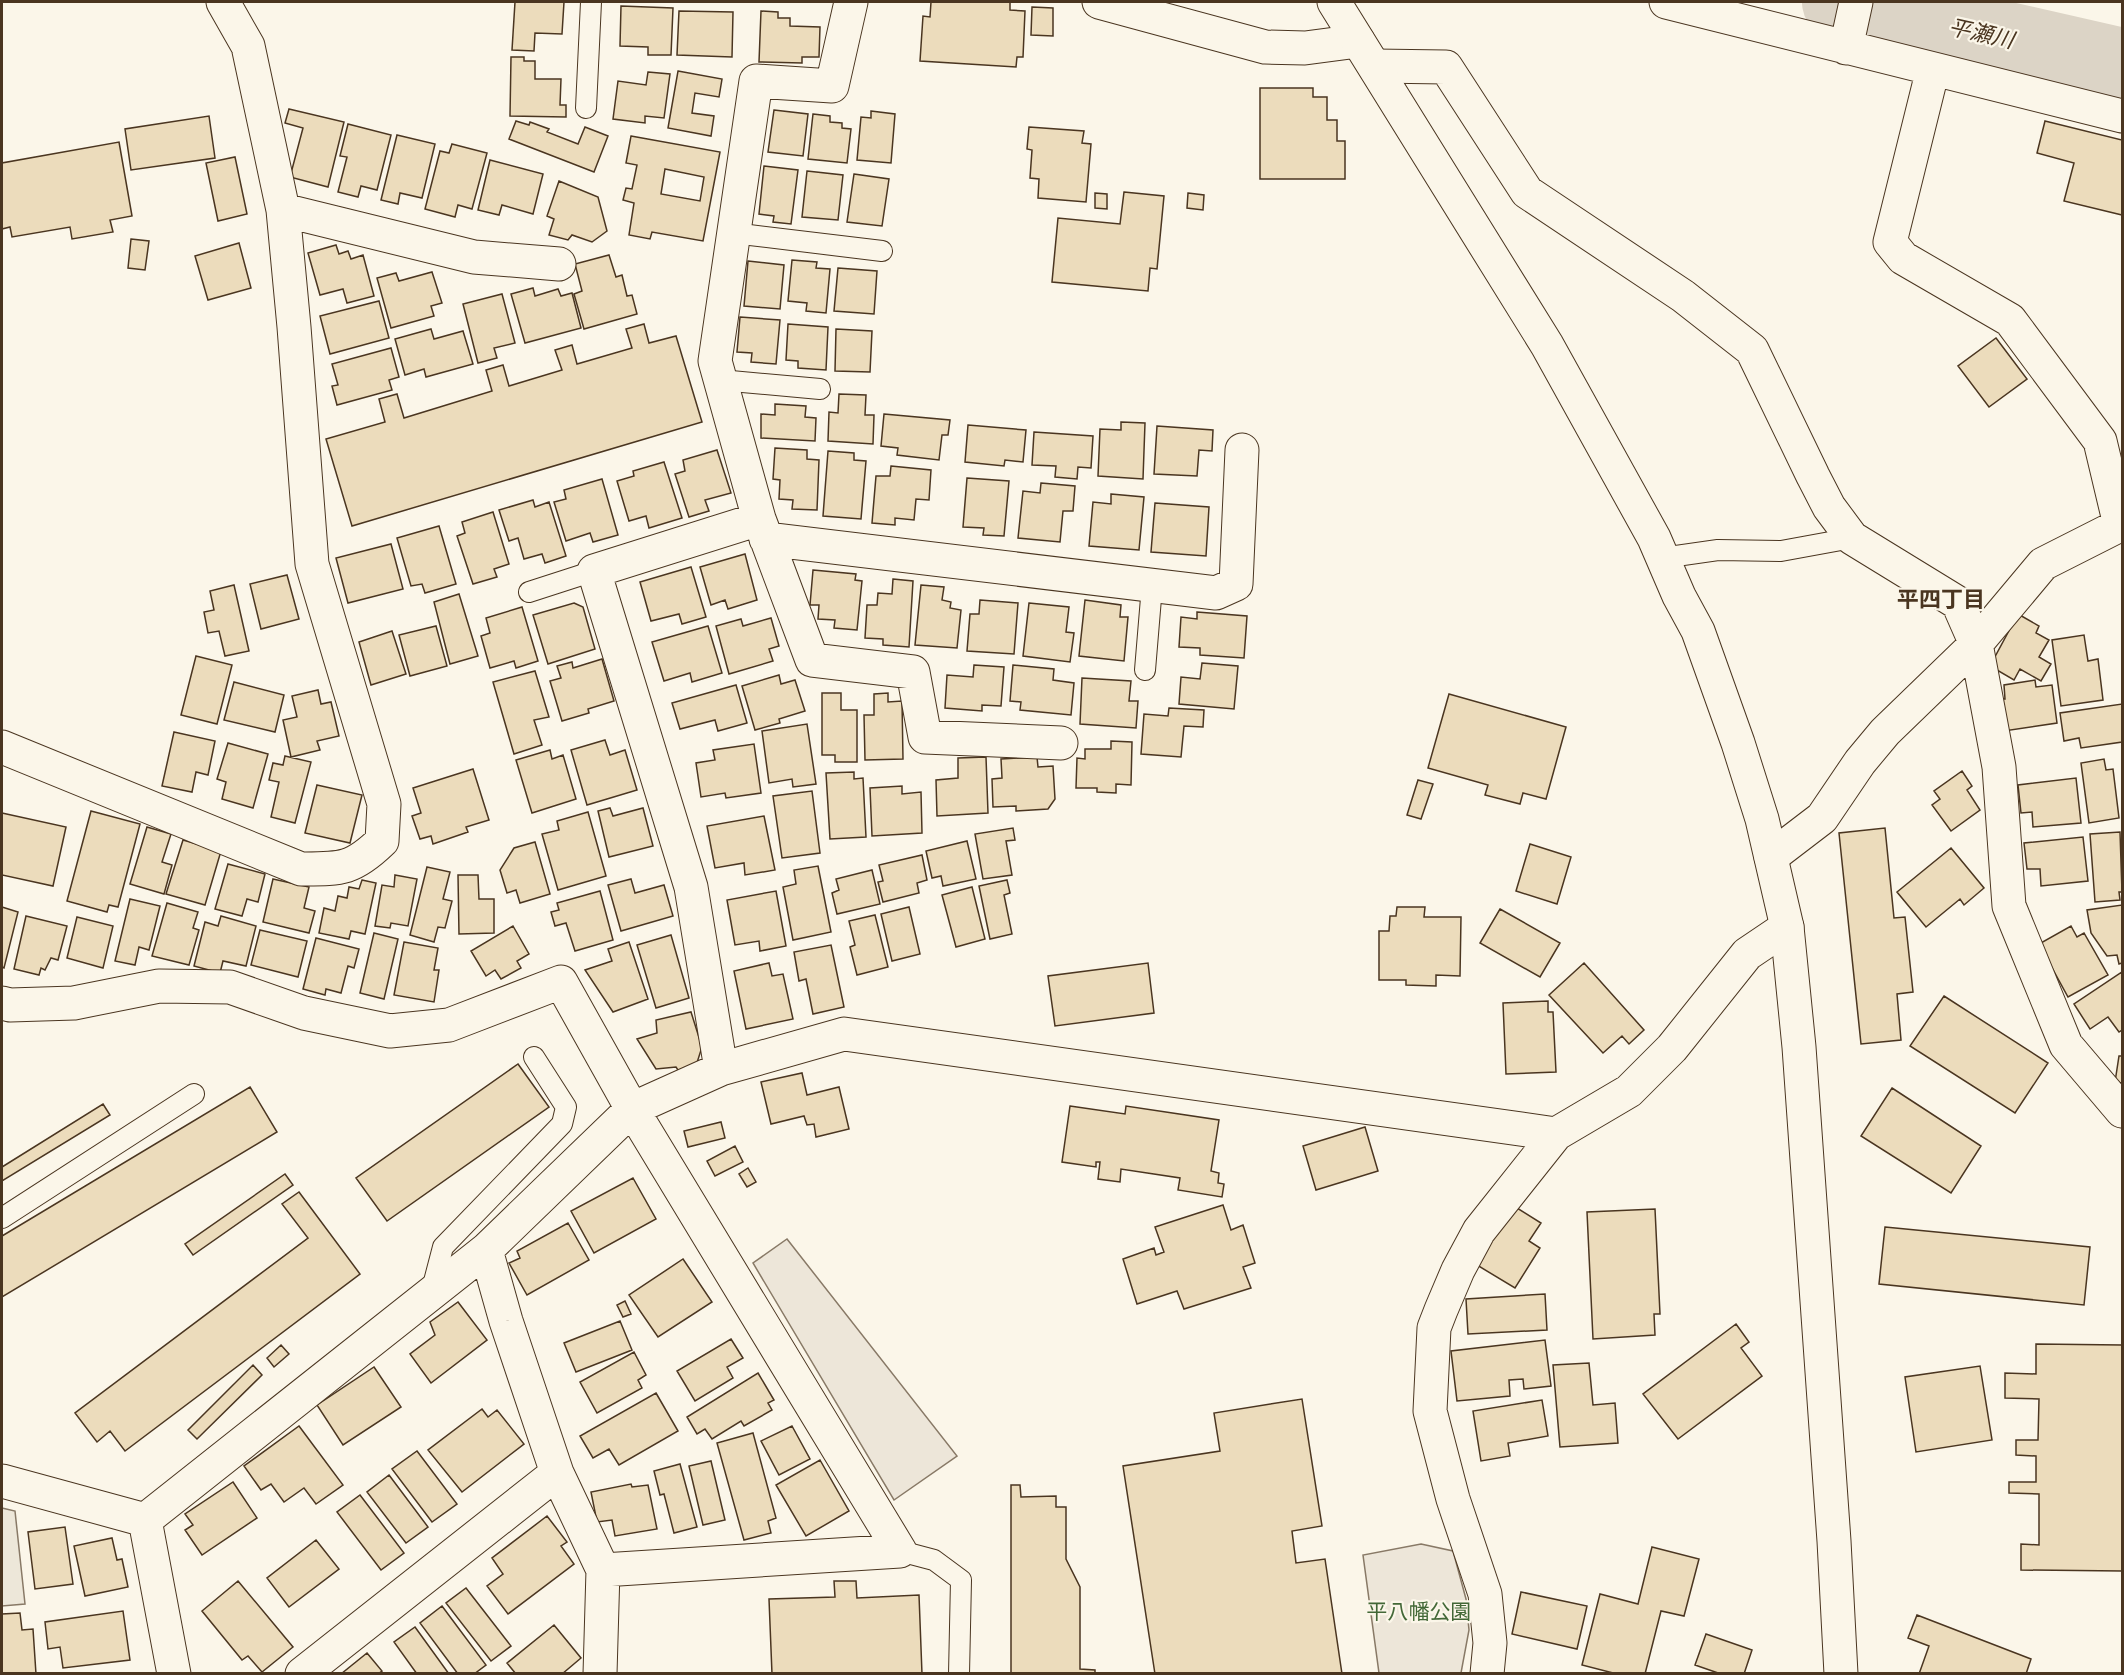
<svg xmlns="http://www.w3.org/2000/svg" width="2124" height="1675" font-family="'Varela Round','Noto Sans JP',sans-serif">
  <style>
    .green { fill: #ede6d9; stroke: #887966; stroke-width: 1.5 }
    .parking { fill: #ede7d9; stroke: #887966; stroke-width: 1.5 }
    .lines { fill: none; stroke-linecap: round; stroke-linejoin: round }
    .river { stroke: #dcd4c6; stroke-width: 76 }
    .building { fill: #ecdcbc; stroke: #4a3520; stroke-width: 1.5; fill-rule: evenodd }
    .lane-casing { stroke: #4a3520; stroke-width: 22 }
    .street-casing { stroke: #4a3520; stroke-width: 35 }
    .secondary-casing { stroke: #4a3520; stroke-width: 35 }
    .lane { stroke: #fbf6e9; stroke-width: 20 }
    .street { stroke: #fbf6e9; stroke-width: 33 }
    .secondary { stroke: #fbf6e9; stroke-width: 33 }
    .labels { text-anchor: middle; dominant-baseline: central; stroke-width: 4.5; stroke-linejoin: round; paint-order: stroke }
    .park-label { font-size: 21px; fill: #436837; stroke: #fbf6e9 }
    .water-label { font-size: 22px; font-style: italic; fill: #4a3520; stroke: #fbf6e9 }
    .neighbourhood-label { font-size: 22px; font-weight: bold; fill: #4a3520; stroke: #fbf6e9 }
  </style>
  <rect width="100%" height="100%" fill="#fbf6e9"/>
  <path class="green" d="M787,1239l170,217 -63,44 -141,-237z
    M1421,1544l32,7 13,48 3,31 -8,43h-82l-16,-118z"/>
  <path class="parking" d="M2,1508l13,3 10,93 -23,2z"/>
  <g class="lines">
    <path class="river" d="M1840,2l282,64"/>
  </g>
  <path class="building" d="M515,2h49l-2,32 -27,-1 -1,18 -22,-1z
    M931,2h79v8l15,1 -2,46h-6l-1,10 -96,-6 3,-45 7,1z
    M621,6l52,2 -2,47h-23v-8l-28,-1z
    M1032,7l21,1v28l-22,-1z
    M679,11l54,1 -1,45 -55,-2z
    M761,11l17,1v6h12v8l30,1 -1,30h-17v6l-43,-1z
    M511,57h13v4h11v18h26l-1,26h6v12l-56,-1z
    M678,71l44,8 -3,18 -24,-4 -3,20 22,3 -3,20 -43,-8z
    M648,72l22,2 -6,44 -19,-2v7l-32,-4 5,-38 28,4z
    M1260,88h53v9h14v23h10v21h8v38h-85z
    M289,109l55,13 -16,65 -38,-10 13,-49 -18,-5z
    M774,110l34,4 -5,42 -35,-4z
    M871,111l24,3 -4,49 -34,-3 4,-43 10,1z
    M813,114l17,2v6l12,1v5l9,1 -4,34 -39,-4z
    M209,116l6,42 -84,12 -6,-41z
    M516,121l13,4 1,-3 19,7 -2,3 31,12 7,-17 23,9 -14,36 -85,-33z
    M2045,121l77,19v75l-58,-14 10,-38 -37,-10z
    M348,124l43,11 -14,55 -16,-4 -3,11 -20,-5 9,-35 -7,-1z
    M1029,127l55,4 -2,12 9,1 -5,58 -48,-4 1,-19 -9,-1 2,-28 -5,-1z
    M397,135l38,9 -13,54 -22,-5 -2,11 -17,-4z
    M631,136l89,16 -17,89 -51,-9 -2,7 -21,-4 5,-32 -11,-3 3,-12 6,1 5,-24 -11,-2zM665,169l39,8 -4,24 -39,-7z
    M119,142l13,74 -22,4 3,12 -41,7 -2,-12 -58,10 -2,-10 -8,2v-66z
    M452,144l35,9 -15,56 -14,-4 -3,12 -30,-8 15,-58 9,2z
    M235,157l12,57 -29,7 -12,-58z
    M490,160l53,14 -10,40 -31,-9 -3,10 -21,-5z
    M764,166l34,4 -7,54 -18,-2 1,-6 -15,-2z
    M807,171l36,4 -5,45 -36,-3z
    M854,174l35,5 -7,47 -35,-4z
    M559,181l39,16 9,34 -15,11 -20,-7 -4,5 -19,-5 5,-16 -7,-3z
    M1124,192l40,4 -7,73 -7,-1 -2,23 -96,-9 6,-64 62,6z
    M1095,193l12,1v15l-12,-1z
    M1188,193l16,2 -1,15 -16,-2z
    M131,239l18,2 -4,29 -17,-2z
    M239,243l12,45 -43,12 -13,-44z
    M336,245l3,9 9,-3 3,8 12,-4 11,41 -27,7 -4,-14 -23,6 -12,-42z
    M609,255l7,22 6,-2 5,21 5,-1 5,19 -53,15 -10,-35 8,-3 -7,-27z
    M792,260l25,2 -1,6 14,1 -4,44 -20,-2 1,-8 -19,-2z
    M748,261l36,4 -4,44 -36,-3z
    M838,268l39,3 -3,43 -40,-3z
    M432,272l10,31 -11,3 3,10 -43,12 -14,-50 19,-5 3,8z
    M533,288l2,8 23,-7 3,7 11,-3 9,35 -56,15 -14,-49z
    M502,294l13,49 -21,5 3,10 -19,5 -15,-59z
    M379,301l10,37 -59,16 -10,-38z
    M740,317l40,3 -4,44 -25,-2 1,-9 -15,-1z
    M644,324l5,19 27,-7 26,86 -350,104 -26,-87 59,-17 -6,-23 18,-5 7,24 88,-27 -6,-21 17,-5 6,21 53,-16 -7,-20 17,-5 5,19 55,-16 -6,-19z
    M788,324l40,3 -2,43 -28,-2v-7l-12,-1z
    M431,329l3,10 29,-8 10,33 -47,13 -2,-8 -19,6 -10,-36z
    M836,329l36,2 -2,41 -35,-1z
    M1996,338l31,41 -38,28 -31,-41z
    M391,348l8,29 -10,3 3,10 -55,15 -5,-19 6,-1 -6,-21z
    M839,394l27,1 -1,20h9l-1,29 -45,-3 1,-29 9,1z
    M775,404l31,2 -1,11 11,1 -1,23 -54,-3v-24l14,1z
    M884,414l66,6 -2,15h-6l-3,25 -42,-5 1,-7 -17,-2z
    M1121,422l24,1 -2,56 -45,-3 2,-47 21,1z
    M968,425l58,5 -3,32 -18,-2 -1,6 -39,-4z
    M1157,426l56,4 -1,21 -13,-1 -2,26 -43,-2z
    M1034,432l59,4 -2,32 -13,-1 -1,12 -22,-2 1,-11 -24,-1z
    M775,448l32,2v9l12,1 -2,50 -25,-1 1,-9 -14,-1 1,-19 -7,-1z
    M717,450l14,43 -26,7 4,11 -20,6 -14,-43 10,-3 -2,-11z
    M828,451l26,2v7l12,1 -5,58 -38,-3z
    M664,462l18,56 -33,10 -3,-12 -17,5 -12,-40 17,-5 -1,-5z
    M891,466l40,4 -2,30 -13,-1 -2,21 -19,-2v7l-23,-2 4,-47h14z
    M967,478l42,3 -5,55 -21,-1 1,-7 -21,-1z
    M602,479l16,56 -25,7 -3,-9 -24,8 -12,-39 12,-3 -2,-9z
    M1041,483l34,3 -2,25h-10l-3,31 -42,-4 5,-47 17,2z
    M1111,494l33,3 -5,53 -50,-4 4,-44 18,2z
    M533,500l2,7 14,-5 17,54 -21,7 -3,-9 -18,5 -6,-21 -9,3 -10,-31z
    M1155,503l54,4 -3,49 -55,-4z
    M493,512l16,52 -15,5 3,8 -24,7 -16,-48 8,-3 -3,-11z
    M439,526l17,58 -31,9 -3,-9 -11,2 -14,-48z
    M391,544l12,45 -55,14 -12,-45z
    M745,554l12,46 -29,9 -3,-9 -14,5 -11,-38z
    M691,567l15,50 -24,7 -3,-10 -28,7 -11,-39z
    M813,570l43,4 -1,6 7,1 -5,49 -23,-2 1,-8 -17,-1 1,-14h-9z
    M287,575l12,44 -38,10 -11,-45z
    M893,579l20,2 -4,66 -26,-2v-6l-18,-1 2,-33h10l1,-12 14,1z
    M234,585l15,66 -24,5 -6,-25 -11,2 -4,-21 10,-2 -4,-19z
    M921,585l23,2 -2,13 9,2 -1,6 11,2 -4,38 -42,-3z
    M459,594l19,62 -28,8 -16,-62z
    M980,600l38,3 -4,51 -47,-3 3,-37h9z
    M1085,600l36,5 -1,12h8l-4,44 -45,-5z
    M574,603l9,4 12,42 -47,15 -15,-49z
    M1029,603l40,4 -3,25 8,1 -4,29 -47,-6z
    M522,607l16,54 -22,7 -2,-7 -24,7 -9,-32 9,-3 -4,-15z
    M1197,612l50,4 -3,42 -44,-3v-7l-21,-1 2,-30 16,2z
    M2018,614l21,12 -3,7 13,7 -10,17 12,7 -10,17 -21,-12 -6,11 -24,-14z
    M771,618l8,28 -10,3 4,12 -44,13 -13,-48 25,-7 2,7z
    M436,626l11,40 -37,10 -11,-41z
    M708,626l14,47 -30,9 -2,-9 -26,8 -12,-39z
    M392,631l14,43 -35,11 -12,-43z
    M2084,635l4,26 10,-2 5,41 -42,6 -9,-66z
    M196,656l36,9 -15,59 -36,-9z
    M602,659l12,42 -26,8 1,4 -27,8 -12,-40 11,-3 -4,-12 15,-4 1,6z
    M1202,663l36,3 -4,43 -55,-5 2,-27 19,2z
    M974,665l30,2 -3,39 -19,-1v6l-37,-3 2,-33 26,2z
    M1013,665l41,4 -1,11 21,3 -3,32 -51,-5 1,-8 -11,-1z
    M535,671l14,46 -15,3 8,25 -28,9 -21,-72z
    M779,675l2,9 14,-4 10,31 -26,8 1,4 -25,7 -13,-44z
    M1082,678l49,3 -2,20h9l-2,27 -56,-4z
    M2035,680l1,7 16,-2 5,38 -53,8 -5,-32h6l-1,-14z
    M234,682l50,13 -9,37 -51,-12z
    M736,685l11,38 -29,8 -3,-11 -35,9 -8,-26z
    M318,690l3,14 10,-2 8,34 -22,5 3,9 -29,7 -8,-37 14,-3 -5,-21z
    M822,693h19v17h16v52h-22v-7h-13z
    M888,693v9l14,-1 1,58 -38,1 -1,-45h10v-21z
    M1449,694l117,33 -20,72 -23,-6 -3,11 -35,-9 3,-10 -60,-17z
    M2122,704v38l-41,6 -2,-10 -15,3 -4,-28z
    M1169,708l35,2 -1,17 -19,-1 -3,31 -40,-3 3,-40 24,2z
    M807,724l9,60 -23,3 -1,-8 -23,4 -7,-52z
    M174,732l41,9 -7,34 -12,-3 -4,20 -30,-6z
    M605,740l5,15 15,-5 12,40 -50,15 -16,-55z
    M1111,741l21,1 -1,43 -15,-1v9l-19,-1v-4h-21l1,-30 8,1v-10h26z
    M228,743l40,11 -15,54 -31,-9 4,-17 -9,-3z
    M754,744l7,49 -35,5 -1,-5 -24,4 -5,-34 19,-3 -2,-10z
    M550,750l2,9 11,-4 13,44 -44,14 -16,-53z
    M285,756l26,6 -16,61 -24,-6 8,-35 -10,-2 4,-17 10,2z
    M986,757l2,56 -51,3 -1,-36 22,-2v-20z
    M1037,757l1,10 15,-1 2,33 -7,10 -32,2v-5l-23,1 -1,-28 10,-1 -1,-19z
    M2104,759l2,11 7,-1 6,49 -30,5 -8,-60z
    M473,769l16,51 -23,7 2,5 -35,12 -2,-8 -11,3 -8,-23 9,-3 -8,-25z
    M1962,771l10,15 -5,4 13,20 -29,21 -19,-26 8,-6 -6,-8z
    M854,772v7l9,-1 3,59 -36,2 -4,-66z
    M2076,778l5,45 -48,4 -1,-15 -11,1 -3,-28z
    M1418,780l15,4 -12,35 -14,-4z
    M317,785l45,10 -12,48 -45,-10z
    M902,786v8l19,-2 1,41 -50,3 -2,-48z
    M812,791l8,62 -38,5 -9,-62z
    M610,808l3,8 30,-8 10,38 -44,11 -11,-46z
    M91,811l49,13 -22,83 -9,-2 -2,7 -40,-11z
    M588,812l18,64 -48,14 -16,-56 17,-4 -2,-9z
    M2,813l64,14 -13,59 -51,-11z
    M764,816l11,54 -30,5 -1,-12 -29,5 -8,-42z
    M147,827l24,7 -9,28 10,3 -8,29 -34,-10z
    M1013,828l2,12 -9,1 6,34 -29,4 -8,-45z
    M1885,828l9,90 11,-1 8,75 -16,2 4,46 -40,4 -22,-211z
    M2120,832l2,60h-3l1,8 -25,2 -5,-68z
    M2083,837l5,44 -47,5 -1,-17h-13l-3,-26z
    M183,840l38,11 -16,54 -39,-11z
    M967,841l9,38 -33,7 -2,-10 -9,2 -6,-27z
    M535,842l15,52 -30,9 -4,-13 -9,3 -7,-23 14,-22z
    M1530,844l41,13 -14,47 -41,-13z
    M1951,848l33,40 -20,17 -4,-6 -34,28 -29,-35z
    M922,855l5,25 -10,3 2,10 -36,9 -5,-20 5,-1 -4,-16z
    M228,864l37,10 -7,28 -11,-3 -5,17 -27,-7z
    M818,866l13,66 -38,8 -10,-53 13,-3 -2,-14z
    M427,867l23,5 -7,27 9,2 -7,27 -7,-1 -4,15 -24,-7z
    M872,870l8,34 -43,10 -5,-21 7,-3 -3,-11z
    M395,875l22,4 -9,47 -17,-3 -1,5 -15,-2 7,-41 12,2z
    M458,875h20l1,24h15v34l-35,1z
    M273,879l36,8 -5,21 11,3 -6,22 -46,-11z
    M631,879l4,14 29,-8 9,31 -52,15 -13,-46z
    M362,880l14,3 -11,51 -14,-3 -2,8 -30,-6 5,-25 11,3 3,-15 9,2 2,-11 10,2z
    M1007,880l3,13 -6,2 8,39 -22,5 -11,-53z
    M972,887l13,52 -29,8 -14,-52z
    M600,891l13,49 -38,11 -9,-28 -11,3 -4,-14 8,-2 -2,-7z
    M776,891l10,55 -26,5 -1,-10 -24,4 -8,-45z
    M130,899l30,7 -11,44 -10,-3 -4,18 -20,-4z
    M167,903l31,9 -5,16 6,2 -10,35 -37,-9z
    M2122,905v58l-3,1 -2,-9 -10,1 -16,-23 -4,-23z
    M2,907l16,5 -14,56 -2,-1z
    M909,907l11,47 -28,7 -11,-47z
    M1397,907h28l-1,10h37l-1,59 -24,-1v11l-30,-1v-5h-27v-49h10l1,-15h6z
    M1500,909l60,34 -20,34 -60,-34z
    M875,915l13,52 -31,8 -7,-28 5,-2 -6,-24z
    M26,916l41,10 -9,34 -7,-2 -6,12 -4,-2 -2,7 -25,-6z
    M221,916l35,10 -10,40 -23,-5 -3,12 -26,-7 11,-44 13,4z
    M77,917l36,9 -10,42 -36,-10z
    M513,926l16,28 -12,7 4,7 -20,11 -6,-9 -9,6 -15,-25z
    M2071,926l6,11 7,-4 24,42 -40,22 -29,-53z
    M260,930l47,11 -9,36 -47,-12z
    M374,933l24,6 -14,60 -24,-6z
    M671,935l18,63 -33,10 -19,-63z
    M316,938l43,11 -5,19 -6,-2 -7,27 -15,-4 -1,6 -22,-6z
    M404,942l34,6 -4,22h5l-5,32 -40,-7z
    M629,942l19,57 -35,13 -28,-42 27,-9 -4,-12z
    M831,945l13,62 -31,7 -7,-35 -7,2 -5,-29z
    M769,963l3,13 11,-2 10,45 -47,10 -12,-58z
    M1148,963l6,50 -99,13 -7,-50z
    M1584,963l60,67 -15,14 -7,-8 -19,17 -54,-58z
    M2122,972v58l-3,2 -11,-15 -18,12 -16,-25z
    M1944,996l104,67 -33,50 -105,-67z
    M1548,1001v11h5l3,60 -50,2 -3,-71z
    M691,1012l11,35 -7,22 -15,4 -4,-6 -20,2 -19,-30 20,-6 -1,-13z
    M2119,1056h3v27l-7,-1z
    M518,1064l31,43 -162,114 -31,-43z
    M802,1073l5,22 32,-8 10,42 -33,8 -2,-13 -7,1 -3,-9 -33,8 -10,-42z
    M250,1087l27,45 -275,165v-61z
    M1892,1088l89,58 -30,47 -90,-57z
    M103,1104l7,11 -108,66v-14z
    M1070,1106l55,8 1,-8 93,14 -8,51 8,2 -1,10 6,1 -2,13 -44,-7 2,-12 -59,-9 -1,13 -22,-3 2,-17h-4v5l-34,-5z
    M721,1122l4,16 -37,9 -4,-16z
    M1365,1127l13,44 -62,19 -13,-44z
    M735,1146l8,16 -28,14 -8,-15z
    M748,1168l8,14 -9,5 -8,-13z
    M285,1174l8,11 -100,70 -8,-11z
    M633,1178l23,41 -62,34 -23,-42z
    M299,1192l61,82 -235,177 -15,-20 -13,11 -22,-29 233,-175 -26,-34z
    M1509,1203l32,20 -12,18 11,7 -25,40 -43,-26z
    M1223,1205l8,25 12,-5 12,38 -12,4 8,21 -67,21 -7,-18 -40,13 -14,-45 31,-11 2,7 8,-3 -9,-25z
    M1655,1209l5,105h-6l1,21 -62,4 -6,-127z
    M568,1223l21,37 -62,35 -18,-32 11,-5 -3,-7z
    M1885,1227l205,20 -6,58 -205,-21z
    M683,1259l29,43 -54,35 -29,-42z
    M1545,1294l2,36 -79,4 -2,-35z
    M625,1301l6,13 -8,3 -6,-12z
    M458,1302l29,38 -56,43 -21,-29 25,-19 -5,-13z
    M620,1321l12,29 -56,22 -12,-29z
    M1736,1324l13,18 -8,6 21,28 -84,63 -35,-45z
    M731,1339l12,19 -16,9 6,11 -38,23 -18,-30z
    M1545,1340l6,46 -27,3 -1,-10 -14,1 1,16 -53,5 -6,-50z
    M2036,1344l86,1v226l-101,-1v-26l18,1v-51l-30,-1v-11h27v-26l-20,-1v-15h22l1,-41 -34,-1v-25l31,1z
    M281,1345l8,9 -15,13 -7,-9z
    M634,1352l12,23 -8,5 4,8 -45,25 -17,-31z
    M1589,1363l4,42 22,-2 3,40 -58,4 -7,-82z
    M253,1365l9,10 -65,64 -9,-9z
    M1980,1366l12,74 -76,12 -11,-75z
    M374,1367l27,40 -58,38 -26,-40z
    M758,1373l16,27 -6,3 4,7 -28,16 -3,-5 -29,18 -7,-10 -8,5 -10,-17z
    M656,1393l22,38 -59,34 -10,-16 -16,9 -13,-22z
    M1302,1399l20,127 -30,5 4,32 29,-4 17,115h-187l-32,-208 97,-15 -6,-38z
    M1542,1400l6,36 -40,7 2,13 -29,5 -8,-50z
    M482,1409l6,8 9,-7 27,34 -62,48 -34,-42z
    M299,1426l44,59 -27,19 -12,-16 -20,14 -13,-18 -10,6 -17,-24z
    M792,1426l18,33 -31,16 -18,-34z
    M753,1433l23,85 -8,3 3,12 -27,7 -27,-97z
    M417,1451l40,53 -25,18 -40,-53z
    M820,1460l29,51 -43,25 -30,-51z
    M711,1461l14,59 -22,5 -14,-59z
    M680,1464l17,63 -23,6 -10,-39 -4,1 -6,-24z
    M389,1475l39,52 -22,16 -39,-51z
    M233,1482l24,36 -55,37 -17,-25 8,-5 -8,-11z
    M631,1484l1,3 16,-2 9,44 -42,7 -3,-16 -15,2 -6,-30z
    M1011,1485h9l1,12 35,-1v11h10v52l14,28v82l15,1v4h-84z
    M360,1495l44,58 -23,17 -44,-58z
    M547,1516l20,26 -6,4 13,18 -66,50 -21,-28 16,-12 -11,-16z
    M65,1527l8,57 -38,5 -7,-57z
    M112,1538l5,22 5,-1 6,28 -43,9 -11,-50z
    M316,1540l23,29 -50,38 -22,-29z
    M1652,1547l47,12 -15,57 -23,-5 -16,63h-28l-35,-9 18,-71 38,10z
    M238,1581l55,66 -31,25 -14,-16 -6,4 -40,-49z
    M834,1581h22l1,17 62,-3 3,79h-150l-3,-75 66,-2z
    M466,1588l45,58 -20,15 -45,-58z
    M1521,1592l66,14 -10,43 -65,-15z
    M442,1606l44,59 -12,9h-16l-38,-51z
    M123,1611l7,49 -67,8 -3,-21 -12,2 -3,-27z
    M20,1613l2,17 11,-1 3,45h-34v-60z
    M1917,1615l114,44 -5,15h-107l10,-28 -21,-8z
    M554,1625l27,33 -19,16h-46l-9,-11z
    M415,1627l34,47h-32l-23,-32z
    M1706,1634l46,16 -8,24h-23l-26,-9z
    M367,1653l15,18 -4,3h-37z"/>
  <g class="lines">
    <g class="lane-casing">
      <path id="lane" d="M586,108l5,-106
        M733,233l149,18
        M720,380l100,9
        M1662,558l56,-8 63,1 71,-13
        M529,592l65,-21
        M1145,670l7,-84
        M2,1218l192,-124
        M431,1293l12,-46 119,-123 4,-17 -32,-50
        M900,1551l34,9 27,20 -2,94"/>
    </g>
    <g class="street-casing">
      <path id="street" d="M851,2l-19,84 -76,-5 -41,280 44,158 53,141 101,12 12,65 136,6
        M1099,2l166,45 40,1 53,-7
        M1666,2l456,114
        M1846,48l10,-46
        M1375,66l71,1 81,125 156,104 69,54 61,126 16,31 23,31 106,65 18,41 23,123 10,139 57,139 56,66
        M1933,69l-43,173 13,16 107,62 90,121 20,84
        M283,210l191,47 85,7
        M766,539l450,54 20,-9 6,-134
        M2,747l299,122c40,0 51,1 81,-28l2,-37 -72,-240 -18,-237 -11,-117 -35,-164 -25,-44
        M1771,857l51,-39 38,-56 25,-30 91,-88 67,-80 79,-40
        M2,1003l8,2 64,-2 85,-17 71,1 74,26 86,18 59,-6 112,-43 71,127 268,442 -297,19
        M721,1069l-30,-182 -97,-316 165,-52
        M486,1250l20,71 51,152 46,97 -3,104
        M145,1520l341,-270 146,-141 89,-40 123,-35 712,100
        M302,1674l255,-201
        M1487,1674l3,-31 -5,-49 -32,-95 -23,-88 4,-83 7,-18 17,-40 21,-39 77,-97 73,-43 43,-43 75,-94 40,-27"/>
    </g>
    <g class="secondary-casing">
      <path id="secondary" d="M1334,2l213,343 107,193 25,58 19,35 40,112 24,76 25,108 12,120 35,494 7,133
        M2,1481l143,39 29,154"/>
    </g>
    <use href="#lane" class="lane"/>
    <use href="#street" class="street"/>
    <use href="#secondary" class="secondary"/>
  </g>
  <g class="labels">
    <g class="park-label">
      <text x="1419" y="1612">平八幡公園</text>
    </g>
    <g class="water-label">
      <text transform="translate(1981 34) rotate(13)">平瀬川</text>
    </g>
    <g class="neighbourhood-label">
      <text x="1941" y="600">平四丁目</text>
    </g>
  </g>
  <rect width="2124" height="1675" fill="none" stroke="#4a3520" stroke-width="6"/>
</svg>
